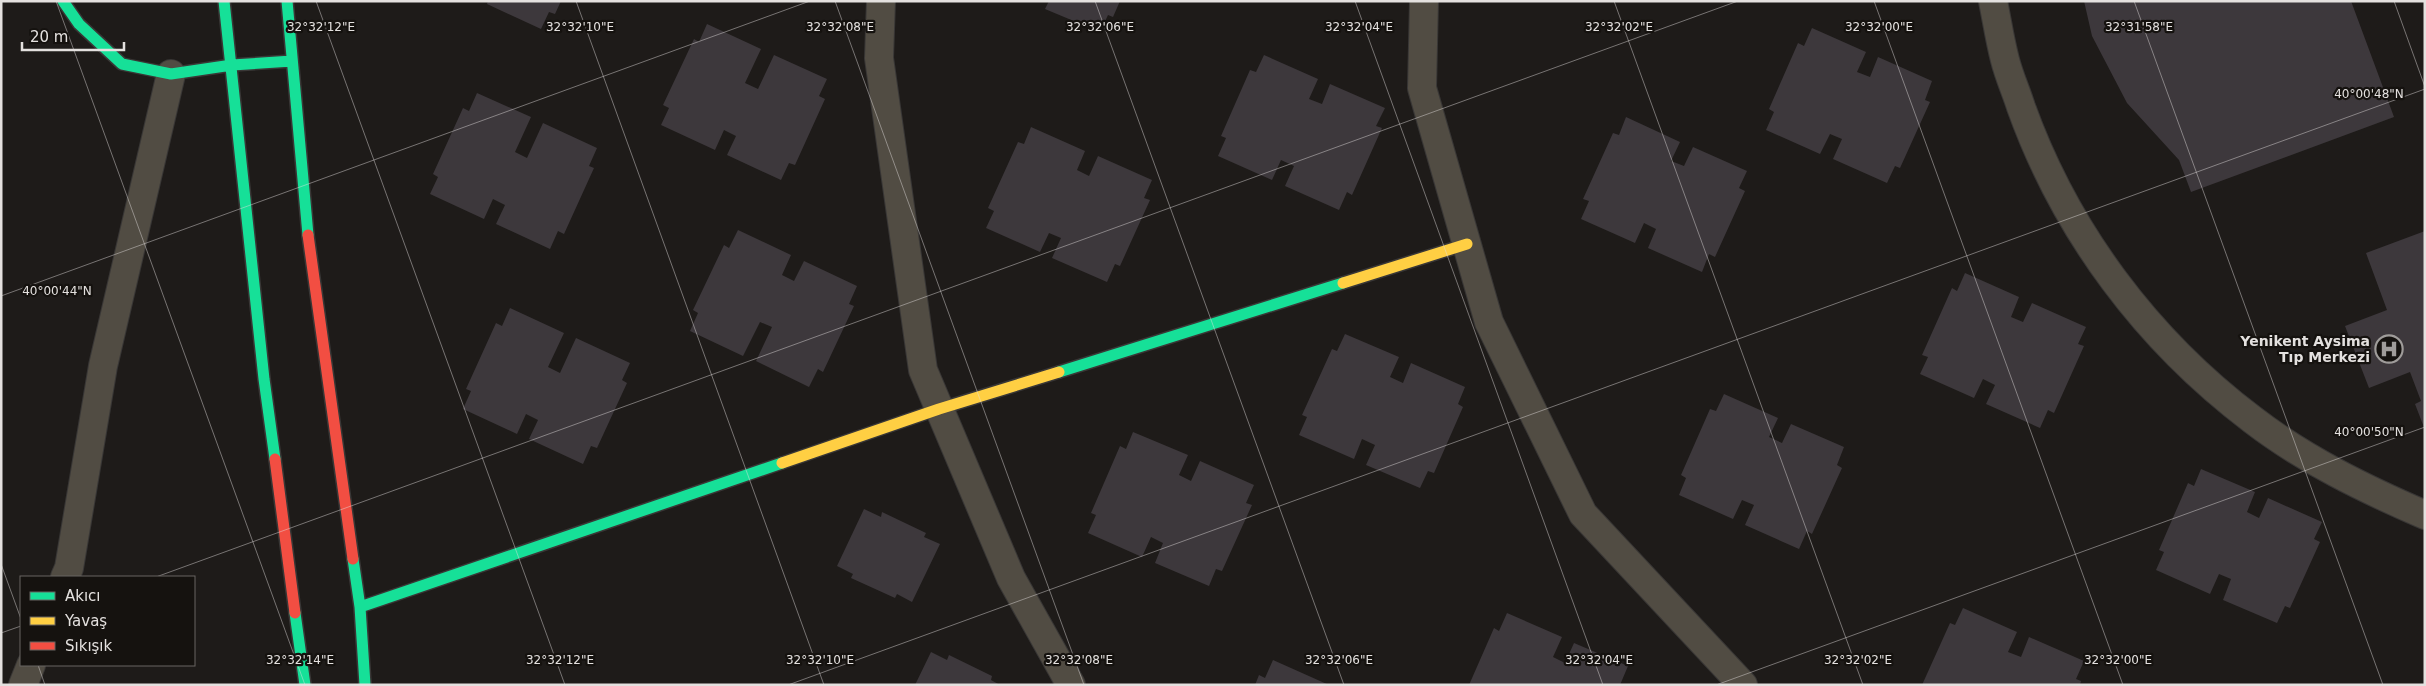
<svg xmlns="http://www.w3.org/2000/svg" width="2426" height="686" font-family="'DejaVu Sans',sans-serif">
  <style>
    .building { fill: #3d383c }
    .lines { fill: none; stroke-linecap: round; stroke-linejoin: round }
    .street-casing { stroke: #393736; stroke-width: 30 }
    .fast-casing { stroke: #393736; stroke-width: 14 }
    .slow-casing { stroke: #393736; stroke-width: 14 }
    .jam-casing { stroke: #393736; stroke-width: 14 }
    .street { stroke: #514c43; stroke-width: 28 }
    .fast { stroke: #16e098; stroke-width: 11 }
    .slow { stroke: #ffcf43; stroke-width: 11 }
    .jam { stroke: #f24e42; stroke-width: 11 }
    .ticks { fill: none; stroke: #e4e1df; stroke-width: 1; stroke-opacity: 0.45 }
    .labels { text-anchor: middle; dominant-baseline: central; stroke-width: 4.5; stroke-linejoin: round; paint-order: stroke }
    .poi-label { font-size: 14px; font-weight: bold; fill: #e4e1df; stroke: #15120f; text-anchor: end }
    .ticks-label { font-size: 12px; text-anchor: middle; fill: #e4e1df; stroke: #15120f; stroke-width: 4.5; stroke-linejoin: round; paint-order: stroke }
  </style>
  <rect width="100%" height="100%" fill="#1e1b19"/>
  <path class="building" d="M488,1h73l-6,13 -6,-2 -8,17 -54,-25z
    M1049,1h71l-7,16 -5,-2 -8,17 -55,-23z
    M2084,1h267l43,116 -203,75 -12,-32 -52,-57 -35,-67z
    M707,24l54,25 -16,34 13,6 16,-34 53,24 -8,17 6,3 -30,66 -6,-2 -8,17 -54,-25 9,-19 -12,-6 -9,20 -54,-25 8,-17 -6,-3 31,-66 5,3z
    M1812,28l54,24 -9,20 13,5 8,-20 54,24 -7,19 5,2 -30,66 -5,-2 -8,17 -54,-24 9,-20 -12,-5 -10,20 -54,-24 8,-18 -5,-3 29,-66 6,3z
    M1264,55l54,24 -9,20 13,5 8,-20 55,24 -9,18 6,2 -30,67 -5,-3 -8,18 -54,-24 9,-20 -13,-6 -9,20 -54,-24 8,-18 -5,-2 29,-66 6,2z
    M477,93l54,24 -16,35 12,6 16,-35 54,25 -8,18 5,2 -30,66 -6,-3 -8,18 -54,-25 9,-19 -12,-6 -9,20 -54,-25 8,-17 -5,-3 30,-66 6,3z
    M1626,117l54,25 -9,19 13,5 9,-19 54,24 -8,17 6,3 -30,66 -6,-3 -7,18 -54,-24 8,-19 -12,-6 -9,20 -54,-24 8,-18 -6,-2 30,-66 6,2z
    M1031,127l54,24 -8,19 12,6 9,-20 54,24 -8,18 6,2 -30,66 -5,-2 -8,18 -55,-24 9,-20 -12,-5 -9,19 -54,-24 8,-17 -6,-3 30,-66 6,2z
    M738,230l53,25 -9,20 12,6 10,-20 53,25 -8,18 5,2 -31,66 -5,-3 -9,18 -53,-26 16,-34 -12,-5 -17,34 -53,-25 8,-18 -5,-3 31,-65 5,3z
    M2425,231v199l-10,-26 6,-3 -11,-29 -41,16 -24,-62 42,-16 -21,-57z
    M1965,273l54,24 -8,20 12,5 9,-19 54,24 -8,17 6,2 -30,67 -6,-3 -8,18 -54,-24 9,-19 -12,-6 -9,19 -54,-24 8,-17 -6,-2 30,-67 5,3z
    M510,308l54,25 -16,34 12,6 16,-35 54,25 -8,17 5,3 -30,65 -6,-2 -8,18 -54,-25 9,-19 -12,-6 -9,20 -54,-25 8,-18 -5,-2 30,-66 6,3z
    M1345,334l54,23 -9,20 13,6 8,-20 54,24 -7,17 5,3 -29,66 -6,-2 -8,17 -54,-23 9,-20 -13,-6 -8,20 -55,-24 8,-18 -5,-2 30,-66 5,2z
    M1724,394l54,24 -9,19 13,6 9,-19 53,23 -7,18 5,3 -30,66 -5,-3 -8,18 -54,-24 9,-20 -12,-5 -9,19 -54,-24 7,-17 -5,-3 29,-66 6,2z
    M1133,432l55,23 -9,20 12,6 9,-20 54,24 -8,18 6,2 -30,66 -6,-2 -7,17 -54,-23 8,-20 -12,-6 -9,20 -54,-24 8,-18 -5,-2 29,-67 6,3z
    M2201,469l54,23 -8,20 12,6 9,-20 54,24 -8,17 6,3 -30,66 -5,-2 -8,17 -54,-23 8,-21 -12,-5 -9,20 -54,-24 8,-18 -5,-2 29,-67 6,3z
    M864,509l17,8 1,-5 44,21 -2,4 16,7 -28,58 -15,-8 -2,4 -44,-20 2,-4 -16,-8z
    M1963,608l54,24 -9,20 13,5 8,-20 55,24 -8,18 5,2 -1,4h-158l28,-62 5,2z
    M1507,613l55,24 -9,20 12,6 9,-20 54,23 -8,19h-151l25,-57 5,3z
    M931,652l16,8 2,-5 43,21 -1,4 9,5h-85z
    M1273,660l56,25h-74l4,-10 6,3z"/>
  <g class="lines">
    <g class="street-casing">
      <path id="street" d="M881,1l-2,57 44,312 88,208 60,107
        M1424,1l-2,87 67,234 94,192 160,171
        M1993,1c4,20 7,40 12,59 4,16 11,31 16,47 45,125 126,233 232,313 52,40 112,69 172,95
        M65,577l4,-9 34,-202 68,-292
        M23,685l8,-20"/>
    </g>
    <g class="fast-casing">
      <path id="fast" d="M63,1l16,23 43,40 49,10 61,-9 60,-4
        M224,1l40,378 11,80
        M287,1l21,234
        M1059,372l284,-89
        M353,559l7,48 5,78
        M360,607l422,-144
        M295,613l10,72"/>
    </g>
    <g class="slow-casing">
      <path id="slow" d="M1343,283l124,-39
        M782,463l157,-54 120,-37"/>
    </g>
    <g class="jam-casing">
      <path id="jam" d="M308,235l45,324
        M275,459l20,154"/>
    </g>
    <use href="#street" class="street"/>
    <use href="#fast" class="fast"/>
    <use href="#slow" class="slow"/>
    <use href="#jam" class="jam"/>
  </g>
  <path class="ticks" d="M56,1l249,684M316,1l249,684M576,1l248,684M835,1l249,684M1095,1l249,684M1355,1l248,684M1614,1l249,684M1874,1l249,684M2134,1l249,684M2394,1l31,86M1,296l809,-295M1,564l20,55M156,577l1582,-576M1,633l20,-7M38,665l7,20M788,685l1637,-596M1716,685l709,-258"/>
  <defs>
    <g id="hospital-ring" transform="scale(1.4375)"><circle r="9.5" fill="#15120f" stroke="#9f9c9a" stroke-width="1.5"/><path d="M-5-5h3v3.5h4V-5h3V5h-3V1.5h-4V5h-3Z" fill="#9f9c9a"/></g>
  </defs>
  <g fill-rule="evenodd">
    <use href="#hospital-ring" x="2389" y="349"/>
  </g>
  <g class="labels">
    <g class="poi-label">
      <text x="2370" y="341">Yenikent Aysima<tspan x="2370" dy="16">Tıp Merkezi</tspan></text>
    </g>
  </g>
  <g class="ticks-label">
    <text x="321" y="31">32°32'12"E</text>
    <text x="580" y="31">32°32'10"E</text>
    <text x="840" y="31">32°32'08"E</text>
    <text x="1100" y="31">32°32'06"E</text>
    <text x="1359" y="31">32°32'04"E</text>
    <text x="1879" y="31">32°32'00"E</text>
    <text x="2139" y="31">32°31'58"E</text>
    <text x="1619" y="31">32°32'02"E</text>
    <text x="2369" y="98">40°00'48"N</text>
    <text x="57" y="295">40°00'44"N</text>
    <text x="2369" y="436">40°00'50"N</text>
    <text x="300" y="664">32°32'14"E</text>
    <text x="560" y="664">32°32'12"E</text>
    <text x="820" y="664">32°32'10"E</text>
    <text x="1079" y="664">32°32'08"E</text>
    <text x="1339" y="664">32°32'06"E</text>
    <text x="1599" y="664">32°32'04"E</text>
    <text x="1858" y="664">32°32'02"E</text>
    <text x="2118" y="664">32°32'00"E</text>
  </g>
  <rect width="2426" height="686" fill="none" stroke="#e4e1df" stroke-width="5"/>
  <rect x="20" y="576" width="175" height="90" fill="#15120f" stroke="#686562"/>
  <rect x="30" y="592" width="25" height="8" fill="#16e098" stroke="#686562"/>
  <text x="65" y="601" font-size="15" fill="#e4e1df">Akıcı</text>
  <rect x="30" y="617" width="25" height="8" fill="#ffcf43" stroke="#686562"/>
  <text x="65" y="626" font-size="15" fill="#e4e1df">Yavaş</text>
  <rect x="30" y="642" width="25" height="8" fill="#f24e42" stroke="#686562"/>
  <text x="65" y="651" font-size="15" fill="#e4e1df">Sıkışık</text>
  <path d="M22 42v8h102v-8" fill="none" stroke="#e4e1df" stroke-width="2.5"/>
  <text x="30" y="42" font-size="15" fill="#e4e1df" stroke="#15120f" stroke-width="4" paint-order="stroke">20 m</text>
</svg>
